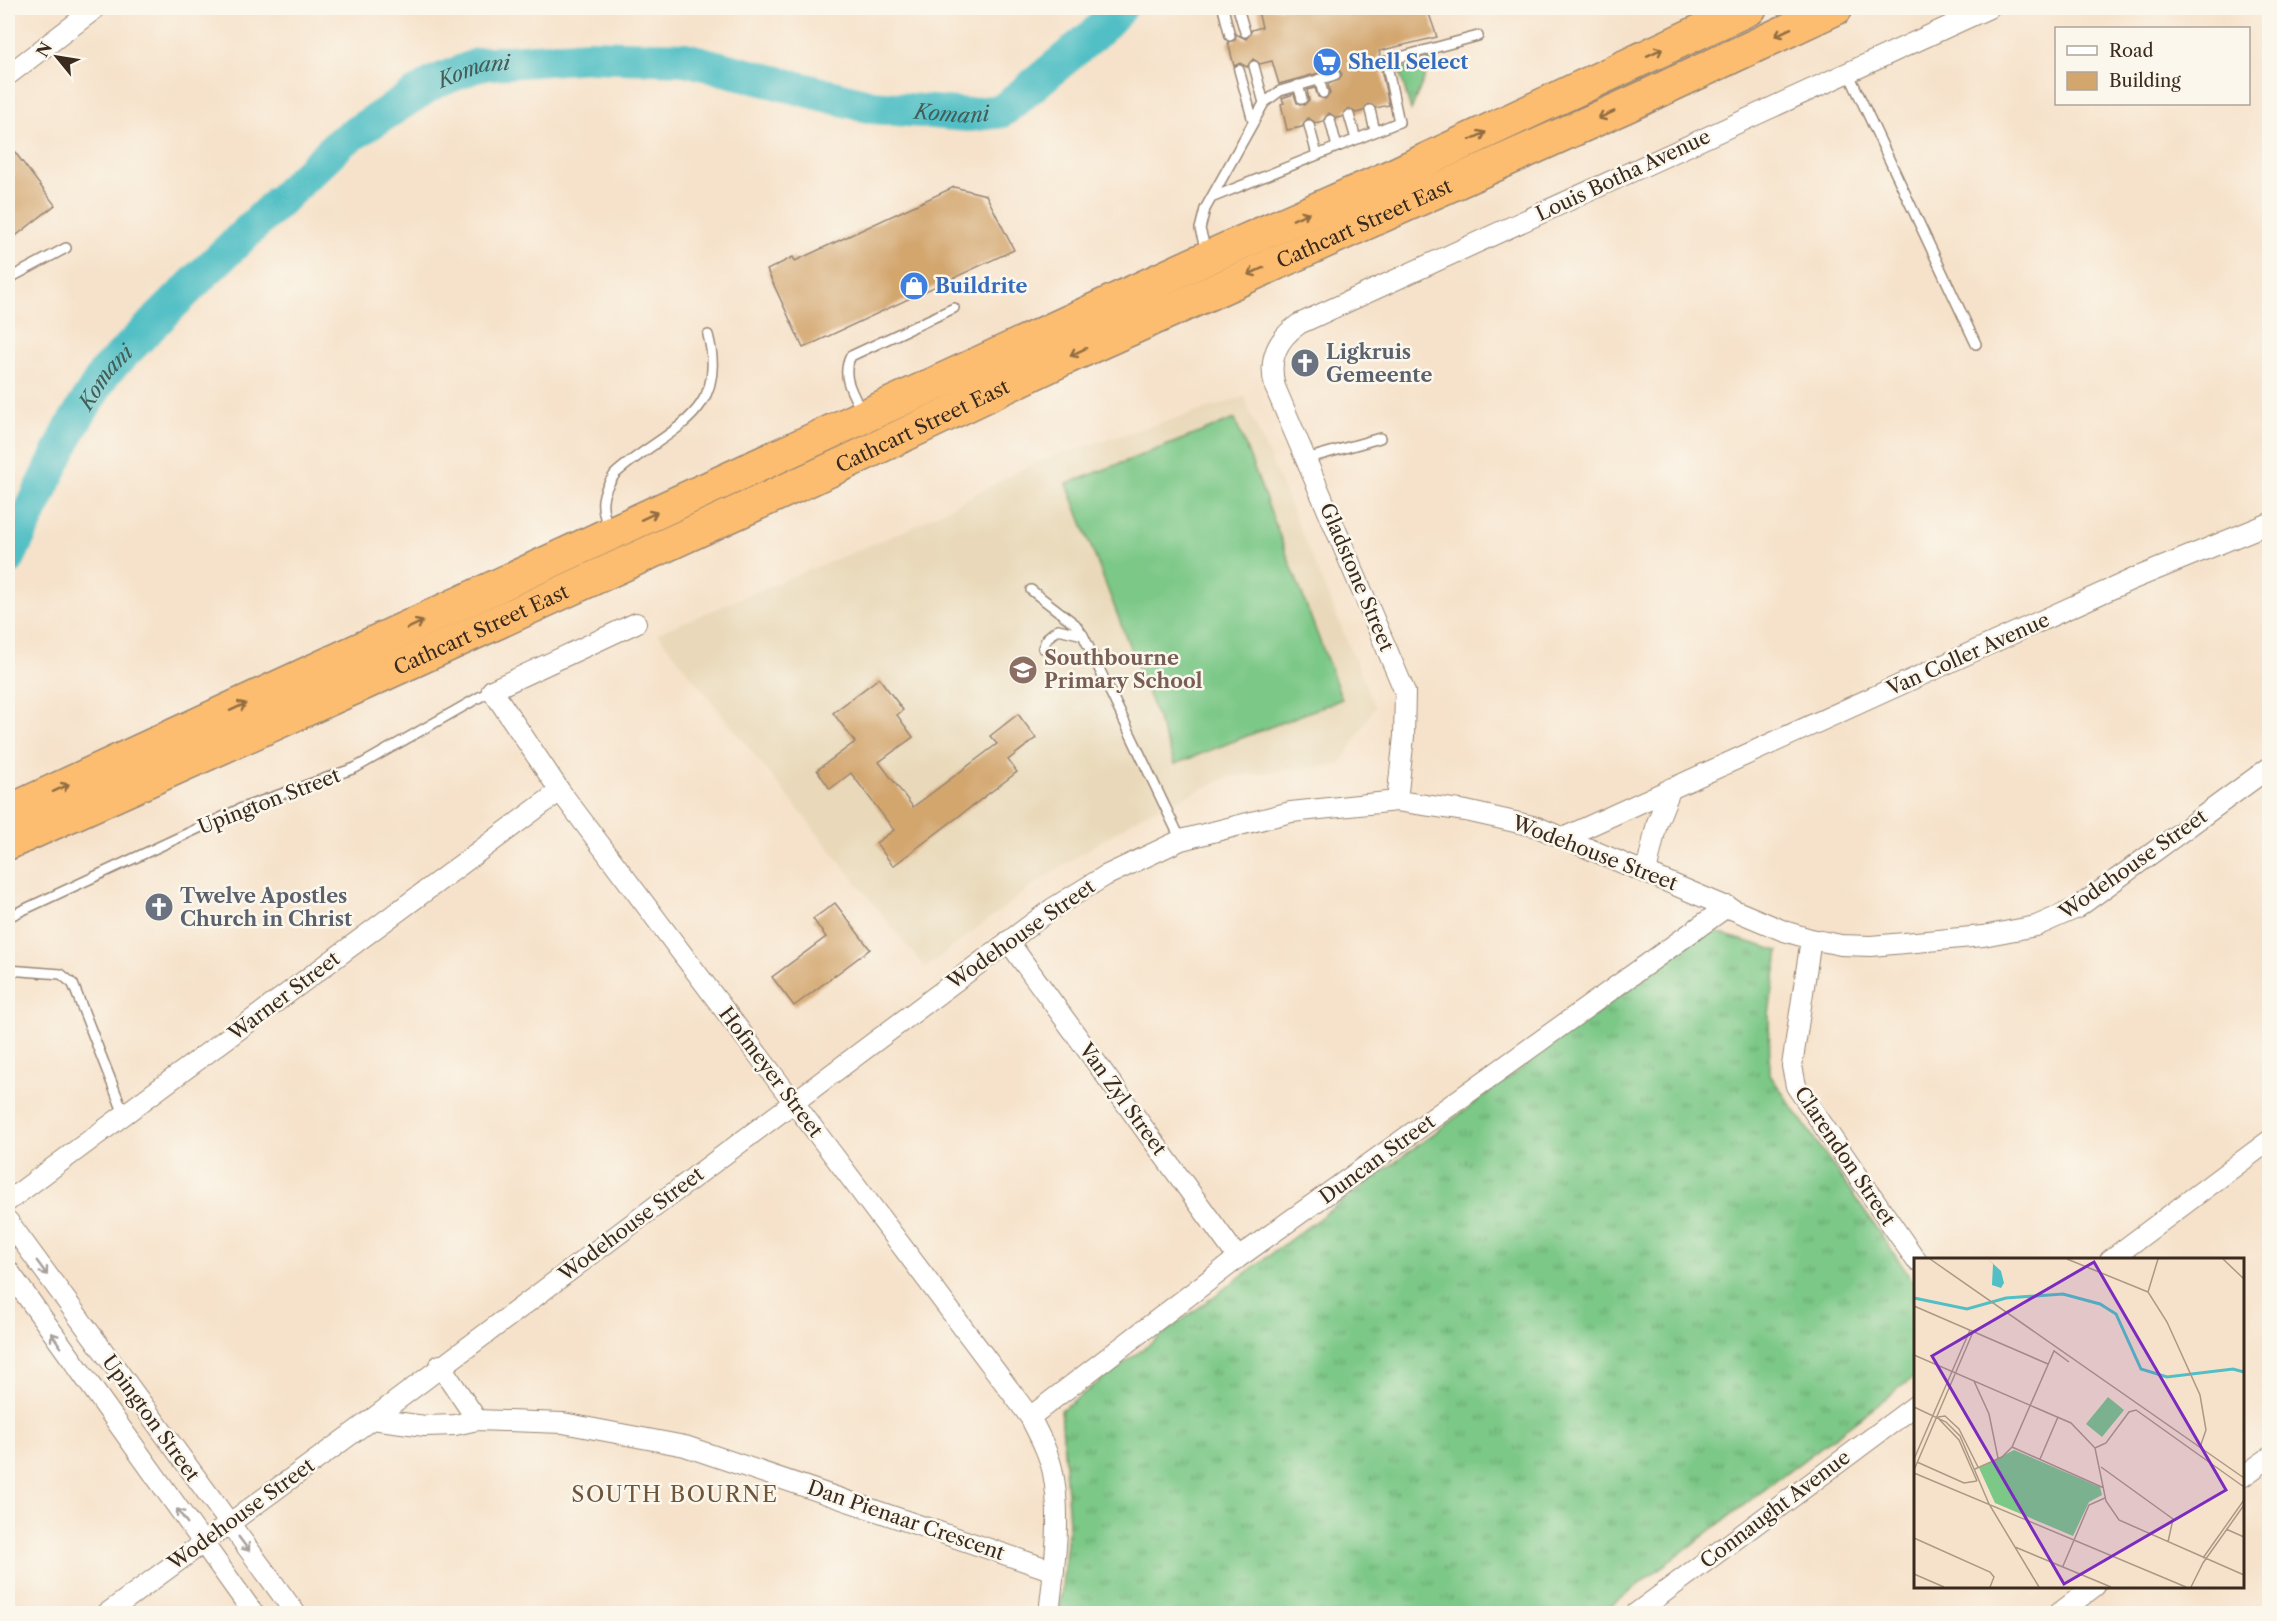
<svg xmlns="http://www.w3.org/2000/svg" width="2277" height="1621" font-family="'Libre Caslon Text',serif">
  <style>
    .built { fill: #e9d9ba }
    .grass { fill: url(#grass-tufts); stroke: #5c7952; stroke-width: 1.5 }
    .pitch { fill: #7cc887; stroke: #5c7952; stroke-width: 1.5 }
    .lines { fill: none; stroke-linecap: round; stroke-linejoin: round }
    .river { stroke: #51bfc5; stroke-width: 34 }
    .building { fill: #d3a66e }
    .service-casing { stroke: #988674; stroke-width: 12 }
    .minor-casing { stroke: #988674; stroke-width: 22 }
    .trunk-casing { stroke: #988674; stroke-width: 36 }
    .service { stroke: #fff; stroke-width: 9 }
    .minor { stroke: #fff; stroke-width: 20 }
    .trunk { stroke: #fcbd6f; stroke-width: 33 }
    .oneway { stroke: #926c42 }
    .oneway2 { stroke: #a79f9a }
    .labels { text-anchor: middle; dominant-baseline: central; stroke-width: 5; stroke-linejoin: round; paint-order: stroke }
    .shop-label { font-size: 20px; font-weight: bold; fill: #366cbe; stroke: #fbf7ec; text-anchor: start }
    .street-label { font-size: 20px; fill: #3b2a1e; stroke: #fbf7ec }
    .worship-label { font-size: 20px; font-weight: bold; fill: #5b616d; stroke: #fbf7ec; text-anchor: start }
    .education-label { font-size: 20px; font-weight: bold; fill: #785e54; stroke: #fbf7ec; text-anchor: start }
    .water-label { font-size: 21px; font-style: italic; fill: #435e58; stroke: #fbf7ec }
    .quarter-label { font-size: 22px; letter-spacing: 1.5px; fill: #70553a; stroke: #fbf7ec }
    .inset-river { fill: none; stroke: #51bfc5; stroke-width: 3 }
    .inset-road { fill: none; stroke: #ab9885; stroke-width: 1.5 }
    .view { fill: #7b2cbf; fill-opacity: 0.15; stroke: #7b2cbf; stroke-width: 3 }
    .inset-edge { fill: none; stroke: #3b2a1e; stroke-width: 3 }
  </style>
  <defs>
    <pattern id="grass-tufts" width="24" height="20" patternUnits="userSpaceOnUse" patternTransform="scale(1.5)"><rect width="24" height="20" fill="#7cc887"/><path d="M3 7l-1-3M5 7V3M7 7l1-3M15 17l-1-3M17 17v-4M19 17l1-3" fill="none" stroke="#67a36e"/></pattern>
  </defs>
  <rect width="100%" height="100%" fill="#fbf7ec"/>
  <filter id="ink" filterUnits="userSpaceOnUse"><feTurbulence type="fractalNoise" baseFrequency=".0167" numOctaves="2"/><feDisplacementMap in="SourceGraphic" scale="12" xChannelSelector="R" yChannelSelector="G"/><feConvolveMatrix kernelMatrix="1 2 1 2 8 2 1 2 1" color-interpolation-filters="sRGB"/></filter>
  <filter id="wash" filterUnits="userSpaceOnUse"><feTurbulence type="fractalNoise" baseFrequency=".008" numOctaves="4" result="noise"/><feDisplacementMap in="SourceGraphic" scale="24" xChannelSelector="R" yChannelSelector="G"/><feGaussianBlur stdDeviation="1.35" result="paint"/><feColorMatrix in="noise" values="0 0 0 0 0 0 0 0 0 0 0 0 0 0 0 0 0 1.4 0 .05"/><feComposite in="paint" operator="in"/></filter>
  <g filter="url(#wash)">
    <rect width="100%" height="100%" fill="#f6e2ca"/>
    <path class="built" d="M1244,397l131,310 -35,57 -111,13 -87,38 -109,70 -108,83 -268,-335 254,-105 125,-66z"/>
    <path class="grass" d="M1432,59l-21,51 -12,-41z
      M1708,930l71,21 -10,63 1,61 145,209v92l-314,237 -542,1 10,-91 -8,-113z"/>
    <path class="pitch" d="M1235,419l107,280 -167,65 -108,-280z"/>
    <g class="lines">
      <path class="river" id="s1" d="M8,559l62,-130 35,-57 98,-98 138,-132 92,-59 47,-19 109,-8 96,3 187,48 96,8 34,-4 95,-79 23,-24"/>
    </g>
    <g id="blocks">
      <path class="building" d="M1257,8h170l10,29 -58,14 1,4 -5,8 6,6 8,36 -13,3 -8,-4 -5,7 -7,2 -8,-5 -6,9 -6,1 -7,-5 -6,8 -7,2 -8,-5 -6,9 -15,3 -6,-26 3,-1 -2,-5 12,-4 3,9 7,2 5,-5 -2,-10 8,-2 3,9 7,2 5,-5 -2,-10 11,-4 3,-6 -3,-4 -6,-1 -54,15 -7,-23 -12,3 -7,-5 -6,8 -7,-4 -6,3 -6,-24 7,-2 1,-6 10,5 6,-9 10,-3z
        M8,143l47,62 -47,37z
        M954,187l32,8 28,55 -211,98 -36,-78 26,-13 2,4z
        M879,678l24,32 -6,5 16,22 -34,25 34,45 84,-63 -7,-8 28,-22 18,24 -28,22 9,12 -124,94 -17,-23 18,-13 -43,-57 -21,16 -13,-19 38,-28 -22,-29z
        M835,903l35,46 -76,57 -22,-29 54,-40 -13,-18z"/>
    </g>
  </g>
  <g filter="url(#ink)">
    <use href="#blocks" fill-opacity="0" stroke="#988674" stroke-width="1.5"/>
    <g class="lines">
      <g class="service-casing">
        <path id="service" d="M1223,8l7,28
          M1238,8l7,24
          M1382,62l96,-26
          M1254,66l10,37
          M1239,70l14,51
          M1848,72l128,272
          M1319,79l4,14
          M1298,85l4,14
          M1370,110l5,21
          M1349,115l7,24
          M1330,120l7,27
          M1309,125l8,30
          M1211,198l188,-76 -13,-61
          M1206,251l-6,-22 5,-20 59,-106 16,-12 55,-16
          M8,279l58,-31
          M862,412c-9,-18 -22,-36 -11,-56l103,-48
          M1306,459l74,-21
          M609,528c-10,-22 -8,-35 6,-54 50,-45 115,-57 93,-139
          M1031,590l44,34 8,11 98,205
          M1043,648l4,-10 11,-9 25,6
          M8,917l234,-109 113,-40 137,-78
          M8,970l53,4 12,10 51,130"/>
      </g>
      <g class="minor-casing">
        <path id="minor" d="M8,75l88,-67
          M636,623l-144,67 68,101 470,626c9,18 19,36 23,56 9,47 1,94 -4,141
          M1397,801l7,-65 1,-44 -130,-305c-7,-27 1,-47 24,-63l690,-316
          M1565,837l568,-258 137,-56
          M1646,873l11,-50 14,-35
          M1811,939l-19,127 4,20 120,174
          M1008,941l230,317
          M8,1201l552,-410
          M8,1221l288,393
          M2110,1260l160,-120
          M8,1270l246,344
          M440,1365l37,55
          M1030,1417l208,-159 490,-352
          M372,1419l53,7 30,-1 22,-5 86,3 122,23 369,125
          M2242,1477l28,-20
          M106,1614l266,-195 681,-511 52,-32 76,-36 110,-28 106,-11 69,10 71,16 247,104 27,8 30,6 30,1 112,-10 53,-10 41,-18 193,-141
          M1635,1614l281,-209
          M2058,1614l37,-28"/>
      </g>
      <g class="trunk-casing">
        <g id="trunk">
          <path d="M8,812l1201,-555 185,-82 356,-167"/>
          <path id="s2" d="M8,843l350,-157 485,-222 220,-105 565,-254 208,-97"/>
        </g>
      </g>
      <use href="#service" class="service"/>
      <use href="#minor" class="minor"/>
      <use href="#trunk" class="trunk"/>
    </g>
    <defs><path id="oneway-shaft" d="M-6 0H5M1.5-3L5.5 0L1.5 3" fill="none" stroke-width="1.6" stroke-linecap="round" stroke-linejoin="round" transform="scale(1.5)"/></defs>
    <g class="oneway">
      <use href="#oneway-shaft" transform="translate(1783 32) rotate(155)"/>
      <use href="#oneway-shaft" transform="translate(1655 52) rotate(-25)"/>
      <use href="#oneway-shaft" transform="translate(1606 115) rotate(156)"/>
      <use href="#oneway-shaft" transform="translate(1478 136) rotate(-25)"/>
      <use href="#oneway-shaft" transform="translate(1301 216) rotate(-24)"/>
      <use href="#oneway-shaft" transform="translate(1256 271) rotate(156)"/>
      <use href="#oneway-shaft" transform="translate(1078 352) rotate(155)"/>
      <use href="#oneway-shaft" transform="translate(649 516) rotate(-25)"/>
      <use href="#oneway-shaft" transform="translate(415 625) rotate(-25)"/>
      <use href="#oneway-shaft" transform="translate(238 707) rotate(-25)"/>
      <use href="#oneway-shaft" transform="translate(61 788) rotate(-25)"/>
    </g>
    <g class="oneway2">
      <use href="#oneway-shaft" transform="translate(42 1268) rotate(54)"/>
      <use href="#oneway-shaft" transform="translate(56 1340) rotate(-125)"/>
      <use href="#oneway-shaft" transform="translate(182 1516) rotate(-126)"/>
      <use href="#oneway-shaft" transform="translate(244 1544) rotate(53)"/>
    </g>
  </g>
  <defs>
    <g id="supermarket-disc" transform="scale(1.5)"><circle r="9.5" fill="#3f7fe0" stroke="#fbf7ec"/><path d="M-6-5.5h2.5l.6 2H6L4.5 2H-2.5L-4.4-4H-6ZM-1.5 3.2a1.3 1.3 0 1 0 .1 0ZM3 3.2a1.3 1.3 0 1 0 .1 0Z" fill="#fff"/></g>
    <g id="shop-disc" transform="scale(1.5)"><circle r="9.5" fill="#3f7fe0" stroke="#fbf7ec"/><path d="M-5-2.5h2.3a2.7 3.5 0 0 1 5.4 0H5L5.5 6h-11ZM-1.5-2.5h3a1.5 2.3 0 0 0-3 0Z" fill="#fff"/></g>
    <g id="church-disc" transform="scale(1.5)"><circle r="9.5" fill="#6b7280" stroke="#fbf7ec"/><path d="M-1.2-6h2.4v3.5h3.3v2.4h-3.3V6h-2.4V-.1h-3.3v-2.4h3.3Z" fill="#fff"/></g>
    <g id="school-disc" transform="scale(1.5)"><circle r="9.5" fill="#8d6e63" stroke="#fbf7ec"/><path d="M0-5L7-2L0 1L-7-2ZM-4 1L0 2.5L4 1V4Q0 6-4 4Z" fill="#fff"/></g>
  </defs>
  <g fill-rule="evenodd">
    <use href="#supermarket-disc" x="1327" y="62"/>
    <use href="#shop-disc" x="914" y="286"/>
    <use href="#church-disc" x="1305" y="363"/>
    <use href="#school-disc" x="1023" y="670"/>
    <use href="#church-disc" x="159" y="907"/>
  </g>
  <g class="labels">
    <g class="shop-label">
      <text x="1348" y="62">Shell Select</text>
      <text x="935" y="286">Buildrite</text>
    </g>
    <g class="street-label">
      <text transform="translate(1623 175) rotate(-25)">Louis Botha Avenue</text>
      <text stroke="none"><textPath href="#s2" startOffset="1491">Cathcart Street East</textPath></text>
      <text stroke="none"><textPath href="#s2" startOffset="1005">Cathcart Street East</textPath></text>
      <text transform="translate(1357 577) rotate(67)">Gladstone Street</text>
      <text stroke="none"><textPath href="#s2" startOffset="519">Cathcart Street East</textPath></text>
      <text transform="translate(1968 654) rotate(-24)">Van Coller Avenue</text>
      <text transform="translate(269 801) rotate(-21)">Upington Street</text>
      <text transform="translate(1595 853) rotate(21)">Wodehouse Street</text>
      <text transform="translate(2133 864) rotate(-35)">Wodehouse Street</text>
      <text transform="translate(1021 934) rotate(-35)">Wodehouse Street</text>
      <text transform="translate(284 996) rotate(-37)">Warner Street</text>
      <text transform="translate(771 1072) rotate(53)">Hofmeyer Street</text>
      <text transform="translate(1123 1099) rotate(54)">Van Zyl Street</text>
      <text transform="translate(1845 1156) rotate(56)">Clarendon Street</text>
      <text transform="translate(1377 1159) rotate(-36)">Duncan Street</text>
      <text transform="translate(631 1224) rotate(-37)">Wodehouse Street</text>
      <text transform="translate(151 1418) rotate(54)">Upington Street</text>
      <text transform="translate(1775 1509) rotate(-37)">Connaught Avenue</text>
      <text transform="translate(241 1514) rotate(-36)">Wodehouse Street</text>
      <text transform="translate(906 1520) rotate(19)">Dan Pienaar Crescent</text>
    </g>
    <g class="worship-label">
      <text x="1326" y="352">Ligkruis<tspan x="1326" dy="23">Gemeente</tspan></text>
      <text x="180" y="896">Twelve Apostles<tspan x="180" dy="23">Church in Christ</tspan></text>
    </g>
    <g class="education-label">
      <text x="1044" y="658">Southbourne<tspan x="1044" dy="23">Primary School</tspan></text>
    </g>
    <g class="water-label">
      <text stroke="none"><textPath href="#s1" startOffset="693">Komani</textPath></text>
      <text stroke="none"><textPath href="#s1" startOffset="1179">Komani</textPath></text>
      <text stroke="none"><textPath href="#s1" startOffset="207">Komani</textPath></text>
    </g>
    <g class="quarter-label">
      <text x="675" y="1494">SOUTH BOURNE</text>
    </g>
  </g>
  <g transform="translate(1914 1258)">
    <rect width="330" height="330" fill="#f6e2ca"/>
    <path d="M100,192l86,37 2,8 -13,7 -16,34 -78,-33 -16,-35z" fill="#7cc887"/>
    <path d="M194,139l16,13 -22,27 -16,-13z" fill="#7cc887"/>
    <path d="M74,1l13,12 3,12 -3,5 -9,-3 1,-21z" fill="#51bfc5"/>
    <path class="inset-river" d="M0,40l53,11 39,-11 57,-4 37,10 16,10 25,55 26,8 66,-8 11,3"/>
    <path class="inset-road" d="M16,1l314,219M153,1l81,33M244,1l-10,33 19,30 33,73 6,35 -6,17M309,1l21,20M0,48l134,58M0,97l157,68 24,25 11,53 13,19 125,55M60,123l15,33 9,44M0,149l32,15 14,14 29,68 50,83M23,159l22,23 18,41M24,159l7,-1 14,13 19,38M98,189l92,41M181,190l11,-5 23,-31 7,-2 108,77M0,201l56,-129M126,201l18,-42M3,204l47,21 13,-2M187,209l72,52 -5,23M61,211l27,-12 10,-10 42,-96 15,11M0,212l59,-138M0,215l272,114M312,271l18,8M0,280l76,34 4,5 -4,10M101,289l96,40M289,300l41,-58M149,308l26,-61 16,-7M0,316l30,13M277,329l12,-24 41,-58"/>
    <path class="view" d="M180,4l132,228 -162,94 -132,-228z"/>
    <rect width="330" height="330" class="inset-edge"/>
  </g>
  <rect width="2277" height="1621" fill="none" stroke="#fbf7ec" stroke-width="30"/>
  <rect x="2055" y="27" width="195" height="78" fill="#fbf7ec" stroke="#aea59a" stroke-width="1.5"/>
  <rect x="2067" y="46" width="30" height="9" fill="#ffffff" stroke="#aea59a" stroke-width="1.5"/>
  <text x="2109" y="57" font-size="18" fill="#3b2a1e">Road</text>
  <rect x="2067" y="72" width="30" height="18" fill="#d3a66e" stroke="#aea59a" stroke-width="1.5"/>
  <text x="2109" y="87" font-size="18" fill="#3b2a1e">Building</text>
  <g transform="translate(57 57) rotate(300)" stroke="#fbf7ec" stroke-width="4.5" paint-order="stroke">
  <path d="M0-4.5L10 22L0 15L-10 22Z" fill="#3b2a1e"/>
  <text y="-9" font-size="16" font-weight="bold" text-anchor="middle" fill="#3b2a1e">N</text>
  </g>
</svg>
